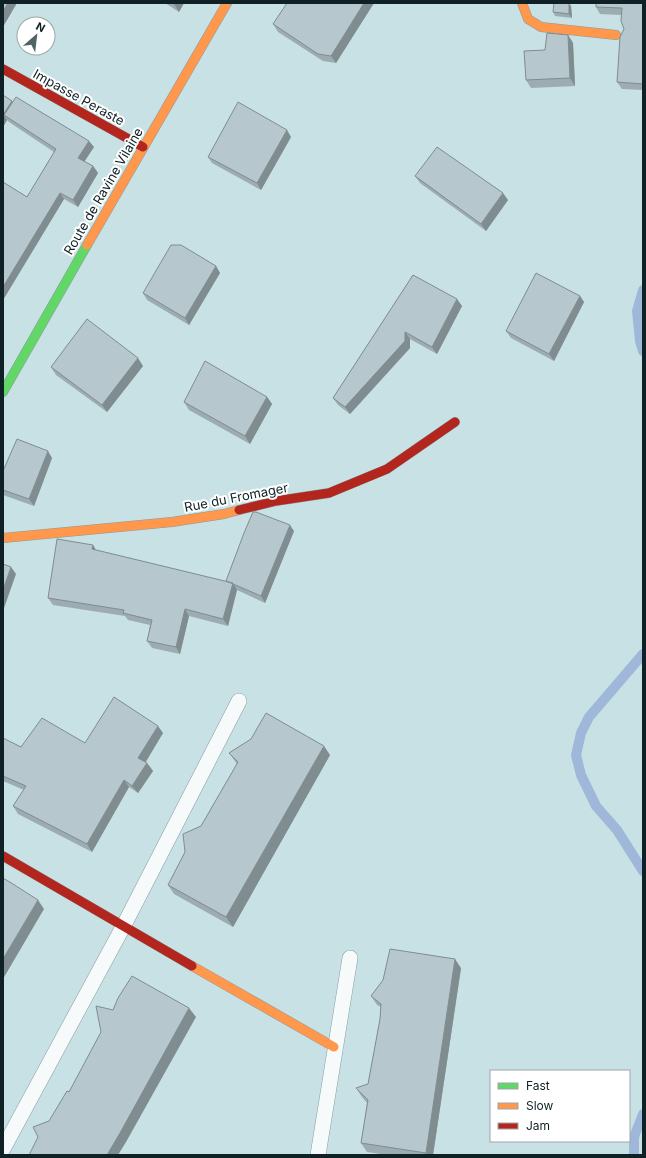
<svg xmlns="http://www.w3.org/2000/svg" width="646" height="1158" font-family="Inter,sans-serif">
  <style>
    .lines { fill: none; stroke-linecap: round; stroke-linejoin: round }
    .stream { stroke: #9fb8da; stroke-width: 10 }
    .lane-casing { stroke: #889c9f; stroke-width: 16 }
    .fast-casing { stroke: #889c9f; stroke-width: 10 }
    .slow-casing { stroke: #889c9f; stroke-width: 10 }
    .jam-casing { stroke: #889c9f; stroke-width: 10 }
    .lane { stroke: #f7fafb; stroke-width: 15 }
    .fast { stroke: #63d668; stroke-width: 9 }
    .slow { stroke: #ff974d; stroke-width: 9 }
    .jam { stroke: #b3261e; stroke-width: 9 }
    .wall { fill: #9dacb1 }
    .shaded-wall { fill: #7f8c90 }
    .building { fill: #b6c8ce; stroke: #7f8c90 }
    .labels { text-anchor: middle; dominant-baseline: central; stroke-width: 4; stroke-linejoin: round; paint-order: stroke }
    .street-label { font-size: 13px; fill: #0f2124; stroke: #fff }
  </style>
  <rect width="100%" height="100%" fill="#c8e1e5"/>
  <g class="lines">
    <path class="stream" d="M643,290l-6,21 3,30 3,10
      M643,654l-54,63 -8,16 -5,22 5,20 15,31 21,24 26,41
      M634,1155v-18l9,-23"/>
    <g class="lane-casing">
      <path id="lane" d="M3,1149l120,-222 116,-226
        M318,1155l32,-197"/>
    </g>
    <g class="fast-casing">
      <path id="fast" d="M3,392l84,-147"/>
    </g>
    <g class="slow-casing">
      <path id="slow" d="M522,3l6,16 13,8 75,8
        M87,245l140,-242
        M3,538l169,-16 52,-8 15,-4
        M192,966l142,81"/>
    </g>
    <g class="jam-casing">
      <path id="jam" d="M3,69l140,78
        M239,510l37,-9 53,-8 58,-24 68,-47
        M3,856l189,110"/>
    </g>
    <use href="#lane" class="lane"/>
    <use href="#fast" class="fast"/>
    <use href="#slow" class="slow"/>
    <use href="#jam" class="jam"/>
  </g>
  <path class="wall" d="M165,3h19l-5,9z
    M374,3l-38,60 -13,-2 -45,-29 -5,-8z
    M643,3v87l-21,-1 -5,-7 7,-53 -3,-14 -21,-1 -4,-7z
    M571,6l1,12 -17,-2 -2,-4z
    M568,35l5,8 2,43 -44,2 -5,-8 19,-30z
    M3,95l10,7 81,45 -10,15 9,4 5,7 -20,34 -14,-8 -61,101v-118l24,15 27,-45 -45,-30 -2,-2 -4,7z
    M291,137l-30,53 -49,-27 -4,-6z
    M415,176l93,24 -22,31 -66,-48z
    M216,266l4,7 -31,52 -42,-25 -4,-7z
    M413,275l49,31 -25,48 -27,-15v9l-60,66 -12,-9 -5,-7z
    M580,296l4,6 -30,59 -43,-23 -5,-7z
    M143,366l-36,46 -51,-37 -5,-8z
    M267,397l5,7 -22,40 -61,-34 -5,-8z
    M52,458l-18,48 -31,-11v-24z
    M294,531l-29,72 -28,-13 -9,36 -39,-10 -9,38 -28,-6 -5,-7 3,-16 -22,-5 -3,-4 -72,-11 -5,-7 45,-53 3,5 131,32 -1,-1z
    M163,733l-18,29 2,1 6,8 -15,22 -9,-6 -37,65 -74,-38 -5,-8 11,-16 -21,-9v-43l18,9 64,-4z
    M229,753l101,2 -97,172 -59,-33 -6,-9 17,-33 16,-26 36,-62z
    M461,968l-28,187h-45l-21,-3 -6,-9 6,-40 -5,-6 -6,-9 12,-4 12,-65 1,-12 -4,-2 -6,-9z"/>
  <path class="shaded-wall" d="M8,3h9l-14,24v-16z
    M175,3h9l-5,9 -5,-8z
    M364,3h10l-38,60 -5,-7z
    M569,3l2,3 1,12 -3,-4z
    M568,35l5,8 2,43 -5,-8z
    M12,101l4,5 -12,9 3,5 -4,7v-12z
    M287,130l4,7 -30,53 -4,-7z
    M89,141l5,6 -12,18 -4,-7z
    M93,166l5,7 -20,34 -5,-7z
    M60,193l4,6 -61,101v-13z
    M503,193l5,7 -22,31 -5,-7z
    M216,266l4,7 -31,52 -4,-7z
    M580,296l4,6 -30,59 -5,-7z
    M457,299l5,7 -25,48 -5,-7z
    M405,332l5,7v9l-60,66 -5,-7z
    M138,358l5,8 -36,46 -5,-7z
    M267,397l5,7 -22,40 -5,-8z
    M48,451l4,7 -18,48 -5,-7z
    M290,525l4,6 -29,72 -4,-7z
    M93,545l4,7 -5,-3z
    M11,567l5,7 -13,37v-21z
    M233,583l4,7 -9,36 -5,-7z
    M185,609l4,7 -9,38 -4,-7z
    M158,726l5,7 -19,32 -6,-7z
    M324,746l6,9 -97,172 -7,-10z
    M147,763l6,8 -15,22 -6,-7z
    M124,780l5,7 -37,65 -5,-8z
    M38,900l6,9 -41,70v-20z
    M455,959l6,9 -28,187h-6l-1,-2z
    M189,1008l7,9 -70,125 -8,13h-11z"/>
  <path class="building" d="M3,3h5l-5,8z
    M287,3h77l-33,53 -13,-2 -45,-30z
    M554,3h15v11l-16,-2z
    M596,3h47v81l-26,-2 3,-45 4,-8 -3,-8 1,-13 -26,-1z
    M547,33l21,2 2,43 -44,2 -2,-29 21,-1z
    M3,95l9,6 -9,14z
    M16,97l73,44 -11,17 15,8 -20,34 -13,-7 -57,94v-105l24,15 29,-48 -52,-34z
    M238,102l49,28 -30,53 -49,-26z
    M437,147l66,46 -22,31 -66,-48z
    M171,245h10l35,21 -31,52 -42,-25z
    M536,273l44,23 -31,58 -43,-23z
    M413,275l44,24 -25,48 -27,-15v9l-60,66 -12,-9z
    M87,319l51,39 -36,47 -51,-38z
    M205,361l62,36 -22,39 -61,-34z
    M17,439l31,12 -19,48 -26,-9v-19z
    M253,512h3l34,13 -29,71 -35,-15 18,-48z
    M57,539l36,6 -1,4 141,34 -10,36 -38,-10 -9,38 -29,-6 5,-21 -29,-7 1,-3 -76,-12z
    M3,564l8,3 -8,23z
    M114,697l44,29 -20,32 9,5 -15,23 -8,-6 -37,64 -74,-38 13,-20 -23,-10v-38l18,9 21,-29 43,25z
    M266,713l58,33 -98,171 -58,-32 17,-33 -2,-18 18,-8 37,-64 -9,-9 22,-14z
    M3,878l10,6 25,16 -35,59z
    M390,949l65,10 -29,194 -65,-10 7,-43 -12,-12 12,-4 12,-65 1,-15 -10,-8 12,-16z
    M132,976l57,32 -69,125 -13,22h-78l9,-18 -5,-10 16,-6 18,-30 2,1 32,-60 -5,-26 17,4 5,-12z"/>
  <g class="labels">
    <g class="street-label">
      <text transform="translate(79 97) rotate(29)">Impasse Peraste</text>
      <text transform="translate(103 191) rotate(-60)">Route de Ravine Vilaine</text>
      <text transform="translate(236 497) rotate(-11)">Rue du Fromager</text>
    </g>
  </g>
  <rect width="646" height="1158" fill="none" stroke="#0f2124" stroke-width="8"/>
  <rect x="490" y="1070" width="140" height="72" fill="#ffffff" stroke="#9fa6a7"/>
  <rect x="498" y="1083" width="20" height="6" fill="#63d668" stroke="#9fa6a7"/>
  <text x="526" y="1090" font-size="12" fill="#0f2124">Fast</text>
  <rect x="498" y="1103" width="20" height="6" fill="#ff974d" stroke="#9fa6a7"/>
  <text x="526" y="1110" font-size="12" fill="#0f2124">Slow</text>
  <rect x="498" y="1123" width="20" height="6" fill="#b3261e" stroke="#9fa6a7"/>
  <text x="526" y="1130" font-size="12" fill="#0f2124">Jam</text>
  <g transform="translate(36 36) rotate(28)"><circle r="19" fill="#ffffff" stroke="#9fa6a7"/>
  <path d="M0-3L7 15L0 10L-7 15Z" fill="#506468"/>
  <text y="-6" font-size="11" font-weight="bold" text-anchor="middle" fill="#0f2124">N</text>
  </g>
</svg>
